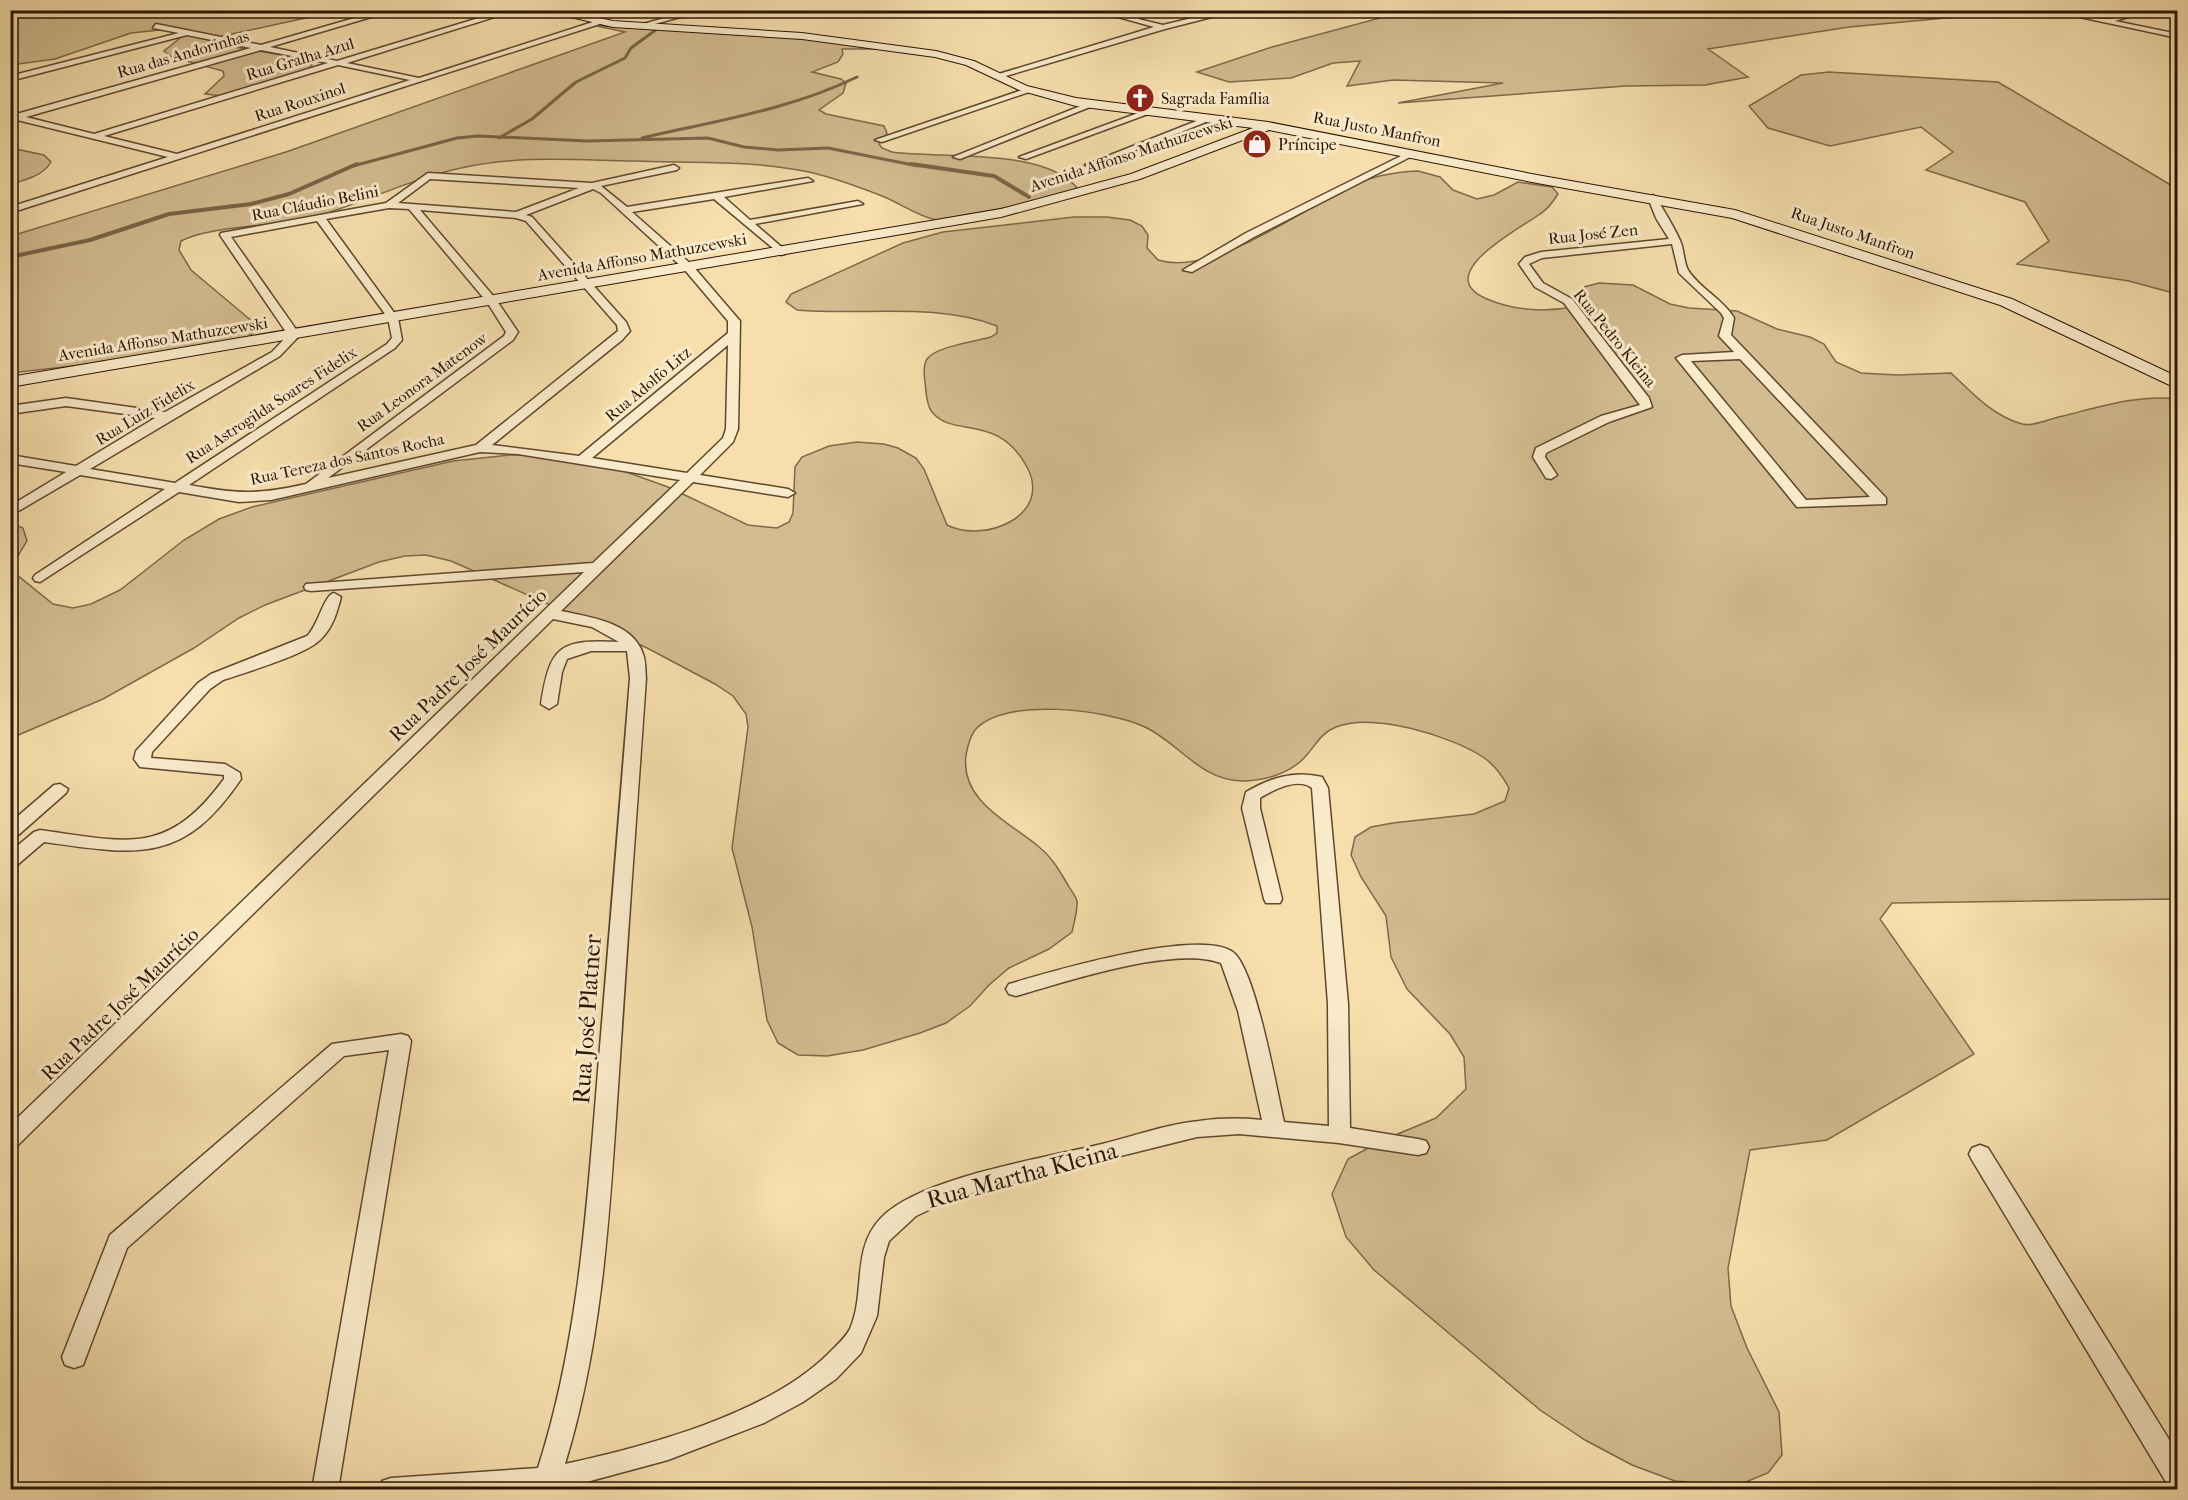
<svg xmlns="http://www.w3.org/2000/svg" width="2188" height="1500" font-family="'IM FELL French Canon',serif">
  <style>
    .green { fill: #d3bc90; stroke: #7f6849; stroke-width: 1.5 }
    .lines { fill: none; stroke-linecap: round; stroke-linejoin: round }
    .stream-far1 { stroke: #7b6446; stroke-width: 3 }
    .stream { stroke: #7b6446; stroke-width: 4 }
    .street-casing { stroke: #5e472d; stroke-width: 3 }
    .secondary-casing { stroke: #2b1402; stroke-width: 2 }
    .street { fill: #f9eaca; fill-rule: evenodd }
    .secondary { fill: #f9eaca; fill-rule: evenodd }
    .labels { text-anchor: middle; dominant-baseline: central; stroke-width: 6; stroke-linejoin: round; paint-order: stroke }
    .far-street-label { font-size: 16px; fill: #2b1402; stroke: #f9eaca }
    .far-poi-label { font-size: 16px; fill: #2b1402; stroke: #f9eaca; text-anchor: start }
    .street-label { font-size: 20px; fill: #2b1402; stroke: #f9eaca }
    .near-street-label { font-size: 24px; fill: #2b1402; stroke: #f9eaca }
  </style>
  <rect width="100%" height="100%" fill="#f6dfad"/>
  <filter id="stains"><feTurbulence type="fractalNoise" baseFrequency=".00333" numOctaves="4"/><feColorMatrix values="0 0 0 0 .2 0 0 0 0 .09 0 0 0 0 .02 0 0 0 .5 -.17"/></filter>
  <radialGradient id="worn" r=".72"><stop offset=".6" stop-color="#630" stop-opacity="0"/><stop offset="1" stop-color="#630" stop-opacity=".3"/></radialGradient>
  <path class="green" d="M10,11h328l-115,25 -4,3 10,7 65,11 18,8 -6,6 -84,25 -17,-2 19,-18 -1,-5 -51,-14 -8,-6 21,-17 -6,-6 -48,5 -76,26 -44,6z
    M1406,11v-1l615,1 -172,16 -141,22 40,28 -43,8 -79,1 -228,17 105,-20 -110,-3 -46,6 13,-25 -27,2 -42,15 -62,4 -32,-10 75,-25z
    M592,25l212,14 85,10h-47l1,5 -5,8 -26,10 29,7 5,4 -3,10 -24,17 7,4 58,12 3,7 -8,11 3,4 10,4c49,7 153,-5 186,37l-17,9 -125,22c-18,-4 -32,-14 -49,-22 -25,-10 -52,-20 -78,-26 -57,-12 -118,-9 -176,-11 -58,-1 -116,-6 -172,7 -51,11 -97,35 -147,49 -38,10 -102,8 -133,24l-2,9 12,20 62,52v11l-8,6 -59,14 -175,20v-137l275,-84 339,-120z
    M1829,72l169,10 171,102 8,3v107l-48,-13 -112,-17 32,-23 -24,-39 -99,-32 27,-18 -32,-25 -91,19 -62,-18 -19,-22 52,-31z
    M11,148l33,7 7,7c-8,14 -26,18 -40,22z
    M1418,171l22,6 13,13 24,9 17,-4 24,-13 34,5 6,7c-5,8 -10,15 -18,20 -19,14 -111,61 -53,85 28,12 58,13 86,8l11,-20 15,-4 34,2 37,19 19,4 48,3 40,18 33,8 14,7 12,18 25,11 36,2 54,-2c21,20 42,43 71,51 11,3 29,-6 41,-8 36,-9 77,-22 114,-17v503l-5,-3 -280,4 -12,16 94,135 -147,86 -77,10 -22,118 3,38 16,42 32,64 3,43 -14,18 -32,13 -61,-5 -43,-16 -47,-25 -45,-30 -166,-140 -28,-33 -14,-43 16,-35 33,-18 55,-23 30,-29 -2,-32 -14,-23 -43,-45 -16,-32 -5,-41 -25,-39 -10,-22 4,-18 16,-10 22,-4 81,-9 31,-13 4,-13c-7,-13 -14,-23 -26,-31 -32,-21 -110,-45 -147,-30 -16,6 -21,20 -32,31 -15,16 -41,23 -62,23 -42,-1 -62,-37 -97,-54 -37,-17 -140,-31 -170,3 -6,8 -7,16 -9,25 -6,46 43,67 72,91 14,11 21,24 30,39 2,4 8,11 9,16 1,8 -3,22 -5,31l-23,17 -40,19 -20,17 -19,21 -24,17 -26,10 -57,17 -36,6 -29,-1 -20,-12 -11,-23 -15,-93 -20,-79 16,-121 -2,-13 -13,-18 -18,-12 -68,-36 -196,-87 -25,-6 -21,1 -26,6 -114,43 -26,13 -45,30 -91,51 -92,39v-215l12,5 4,13 -14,23 3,10 37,30 20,4 18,-4 29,-14 64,-50 35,-21 33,-12 201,-46 57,-6h26l71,10 61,22 80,38 29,3 12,-6 4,-9 2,-46 7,-10 27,-11 28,-4 27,2 14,4 18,10 8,11 23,56c37,19 106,-9 80,-58 -30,-55 -73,-28 -95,-55 -6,-7 -6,-21 -7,-30 -1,-7 -2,-17 2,-23 8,-12 49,-18 64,-22l6,-4v-7c-62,-24 -135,-10 -200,-16l-11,-8 5,-8 112,-51 40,-11 131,-15h33l23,3 12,6 6,9 -1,13 11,12c57,17 143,-51 193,-74 21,-10 44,-14 67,-15z"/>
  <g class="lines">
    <path class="stream-far1" d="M499,138l33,-19 44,-37 49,-24 6,-10 26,-19
      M642,138c73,-17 147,-28 215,-61
      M353,166l104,-28 21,-2 110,5 120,-3 36,9 34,3 50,-2 90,18"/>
    <path class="stream" d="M911,164l83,12 35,21
      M10,257l80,-17 79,-26 82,-10 38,-10 68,-30"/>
    <g class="street-casing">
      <path id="street" d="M382,10h13l-125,37 67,14 168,-51h12l-170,53 72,15 177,-57 7,2 -593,190v-6l158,-50 -155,-38v-4l238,-67 -64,-13 -177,46v-5l169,-43 -26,-5 3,-4 105,21zM261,50l67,13 -234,71 -68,-17zM338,65l72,15 -233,74 -73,-18z
        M693,10h13l-66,18 -4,-2z
        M1093,10c13,0 27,7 39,6 12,-1 22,-6 34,-6l-28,9 25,6 62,-15h14l-74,19 -166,49 -7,-2 162,-49z
        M2047,10c20,0 38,8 57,9 14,1 32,-9 47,-9l-36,11 63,13v4z
        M2173,10h5v3z
        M1028,88l7,2 -153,52 -7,-2z
        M1088,103l7,2 -135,54 -7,-2z
        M1149,109l7,2 -130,48 -7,-2z
        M1209,116l7,2 -123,49 -8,-2z
        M1409,152l7,2 -162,83 -62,35 -9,-2 63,-37z
        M674,165l5,3 -2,2 -76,16 26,21 181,-29 5,3 -89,16 26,23 108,-19 5,3 -108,20 30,26v4l-4,1 -67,-56 -82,13 60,53 48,56 -2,108 -5,13 -33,33 88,14 7,4 -7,4 -95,-15 -132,129c28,6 72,11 82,43 3,8 2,16 3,24 -9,132 -19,263 -27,395 -9,131 -15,264 -54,391 83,-18 203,-50 264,-111 8,-8 16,-15 21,-24 16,-37 1,-80 31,-111 39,-41 165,-60 221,-74 32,-8 65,-20 97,-23 21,-3 42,-3 63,-1l-24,-109 -17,-48c-46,-18 -157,19 -205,33l-7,-2 -3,-5 3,-5c38,-11 200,-60 227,-29 21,24 40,131 48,167l45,4 -1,-122 -16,-216c-14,-11 -39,2 -52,10v10l22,91 -2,4h-14l-2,-4 -22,-91 4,-16c24,-14 48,-22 76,-15l6,11 20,216 2,124 68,11 8,2 3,6 -3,6 -8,2 -79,-12 -100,-9 -42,3 -241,60 -40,19 -27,25 -5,16 -7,59 -16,37 -25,26 -33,23 -39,21 -96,37 -111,30h-179l4,-9 9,-3 147,-10c41,-128 49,-263 60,-397 11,-131 22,-262 32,-393l-3,-27h-36l-24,8 -5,13 -5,32 -8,5 -8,-5c9,-58 18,-65 78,-62l-27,-15 -39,-8 -535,526 -8,2v-22l574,-553 -273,19 -5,-1 -2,-3 2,-3 287,-21 87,-83 -162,-26 -38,-2 -209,48 -32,2 -60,-10 -139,90 -5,-1 -2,-3 2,-3 130,-86 -85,-14 -70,41v-10l56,-34 -56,-9v-8l66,11 79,-48 -89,-12 -56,8v-8l56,-8 99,14 107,-60 16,-17 -68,-100 1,-2 165,-30 42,-30 164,10zM430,179l149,9 -63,24 -118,-9zM593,189l8,4 83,76 44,52v12l-149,123 -87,-11 130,-105 8,-9 -4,-9 -94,-105 -6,-2zM389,208l20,1 78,93 19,30 -2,4 -198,148c-49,11 -68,10 -117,1l206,-137 7,-8 -4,-22 -72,-99zM420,210l96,8 10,3 91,104 1,6 -142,114 -148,33 185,-138 5,-8 -23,-34zM317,221l71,97 4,20 -5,6 -212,139 -85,-14 190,-113 18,-19 2,-2 -69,-98zM728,345l-2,84 -3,9 -36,35 -95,-15z
        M1653,195c4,2 26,41 28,48 3,8 3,20 7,27 12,19 35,29 46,48l-3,17 155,163v6l-89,3 -121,-149 6,-3 52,-3 -15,-16 5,-18 -3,-5 -42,-40 -7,-29 -130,14 -13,6 14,19 29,16 77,99 3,9 -43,15 -63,31 -1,4 12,18 -6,4 -5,-1 -13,-21 3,-9 65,-32 39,-11 -76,-102 -29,-16 -16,-23 6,-7 16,-5 128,-13 -13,-21 -8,-20zM1740,359l130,138 -64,3 -115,-139z
        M334,593l7,4c-4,15 -8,30 -20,42 -15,16 -75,33 -98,41l-13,9 -58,63 -1,6 74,6 15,9 1,6c-58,86 -104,76 -197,63l-28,24 -6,2v-16l24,-20 6,-2c87,12 127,27 184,-51v-4l-84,-8 -6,-8 2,-8 62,-68 13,-9 96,-38c11,-10 17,-41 27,-43z
        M60,784l8,5 -2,4 -50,44 -6,1v-15l44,-38z
        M401,1034l7,2 3,5 -73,449h-26l77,-440 -45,6 -217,192 -44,117 -9,3 -9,-3 -3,-8 48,-122 222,-191z
        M1980,1145l8,3 190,306v36l-9,-3 -197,-327 -3,-6 3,-6z"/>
    </g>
    <g class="secondary-casing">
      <path id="secondary" d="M541,10h22l50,11 189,12 134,18 38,10 53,25 49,12 192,24 269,53 198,35 277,89 166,78v12l-178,-84 -268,-87 -195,-35 -268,-53 -129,49 -139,38 -991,170v-10l991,-168 130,-35 122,-46 -177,-22 -57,-16 -53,-25 -31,-8 -133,-18 -189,-12z"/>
    </g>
    <use href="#street" class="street"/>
    <use href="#secondary" class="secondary"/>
  </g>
  <defs>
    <g id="church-disc" transform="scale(1.5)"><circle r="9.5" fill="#8f2418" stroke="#f9eaca"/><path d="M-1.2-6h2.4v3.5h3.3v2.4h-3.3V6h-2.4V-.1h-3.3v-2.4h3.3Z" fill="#fff"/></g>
    <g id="shop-disc" transform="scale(1.5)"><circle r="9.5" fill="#8f2418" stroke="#f9eaca"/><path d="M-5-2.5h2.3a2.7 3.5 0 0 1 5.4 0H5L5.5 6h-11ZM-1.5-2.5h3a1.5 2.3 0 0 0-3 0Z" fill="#fff"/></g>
  </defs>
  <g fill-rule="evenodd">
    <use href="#church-disc" x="1140" y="98"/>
    <use href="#shop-disc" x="1257" y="144"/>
  </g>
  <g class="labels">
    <g class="far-street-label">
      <text transform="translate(183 54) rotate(-16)">Rua das Andorinhas</text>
      <text transform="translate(300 59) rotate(-17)">Rua Gralha Azul</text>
      <text transform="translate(300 102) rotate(-18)">Rua Rouxinol</text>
      <text transform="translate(1377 129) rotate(11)">Rua Justo Manfron</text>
      <text transform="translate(1131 154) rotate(-18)">Avenida Affonso Mathuzcewski</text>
      <text transform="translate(315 203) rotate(-11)">Rua Cláudio Belini</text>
      <text transform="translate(1853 233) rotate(19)">Rua Justo Manfron</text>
      <text transform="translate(1593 234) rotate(-6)">Rua José Zen</text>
      <text transform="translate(642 257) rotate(-10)">Avenida Affonso Mathuzcewski</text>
      <text transform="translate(1615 338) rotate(51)">Rua Pedro Kleina</text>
      <text transform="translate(163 339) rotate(-9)">Avenida Affonso Mathuzcewski</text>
      <text transform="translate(422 382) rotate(-36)">Rua Leonora Matenow</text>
      <text transform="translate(648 384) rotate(-40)">Rua Adolfo Litz</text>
      <text transform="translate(271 405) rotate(-33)">Rua Astrogilda Soares Fidelix</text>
      <text transform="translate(145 412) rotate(-31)">Rua Luiz Fidelix</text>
      <text transform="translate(347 459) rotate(-12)">Rua Tereza dos Santos Rocha</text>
    </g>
    <g class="far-poi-label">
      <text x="1161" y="98">Sagrada Família</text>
      <text x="1278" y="144">Príncipe</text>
    </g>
    <g class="street-label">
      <text transform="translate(468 665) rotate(-44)">Rua Padre José Maurício</text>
      <text transform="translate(120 1004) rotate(-44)">Rua Padre José Maurício</text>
    </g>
    <g class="near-street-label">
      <text transform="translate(587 1019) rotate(-86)">Rua José Platner</text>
      <text transform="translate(1022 1175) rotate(-15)">Rua Martha Kleina</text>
    </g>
  </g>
  <rect width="2188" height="1500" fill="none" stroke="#f6dfad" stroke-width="36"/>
  <rect x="12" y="12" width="2164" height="1476" fill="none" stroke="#2b1402" stroke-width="3"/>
  <rect x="18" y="18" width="2152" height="1464" fill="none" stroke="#2b1402" stroke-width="1.5"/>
  <rect width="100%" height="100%" filter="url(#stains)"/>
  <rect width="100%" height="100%" fill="url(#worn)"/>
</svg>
